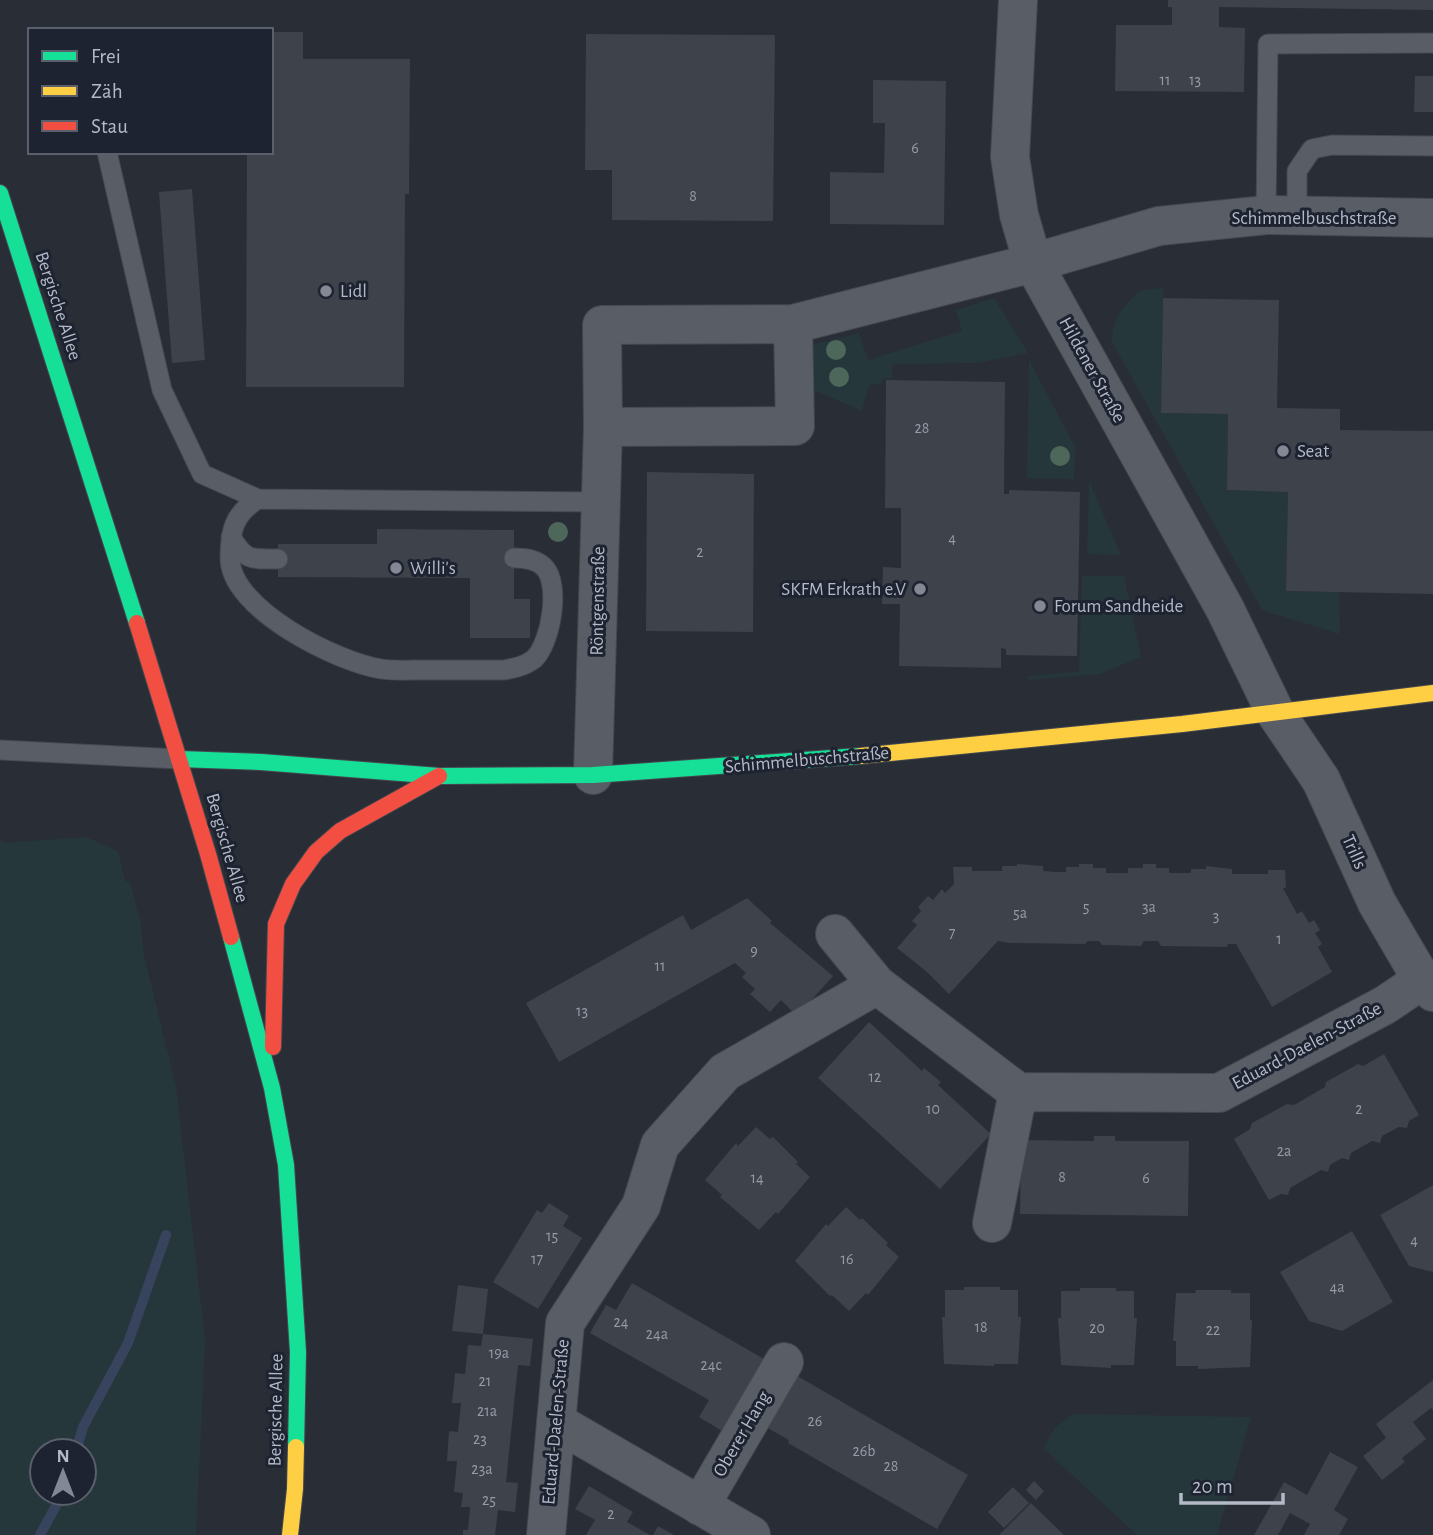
<svg xmlns="http://www.w3.org/2000/svg" width="1433" height="1535" font-family="'Alegreya Sans',sans-serif">
  <style>
    .green { fill: #26373b; fill-rule: evenodd }
    .lines { fill: none; stroke-linecap: round; stroke-linejoin: round }
    .stream { stroke: #38445e; stroke-width: 10 }
    .building { fill: #3e424a }
    .lane-casing { stroke: #45484f; stroke-width: 21 }
    .street-casing { stroke: #45484f; stroke-width: 40 }
    .fast-casing { stroke: #45484f; stroke-width: 18 }
    .slow-casing { stroke: #45484f; stroke-width: 18 }
    .jam-casing { stroke: #45484f; stroke-width: 18 }
    .lane { stroke: #595d65; stroke-width: 19 }
    .street { stroke: #595d65; stroke-width: 38 }
    .fast { stroke: #16e098; stroke-width: 16 }
    .slow { stroke: #ffcf43; stroke-width: 16 }
    .jam { stroke: #f24e42; stroke-width: 16 }
    .tree { fill: #4e675b }
    .poi-dot { fill: #838894; stroke: #1d2330; stroke-width: 2.5 }
    .labels { text-anchor: middle; dominant-baseline: central; stroke-width: 6; stroke-linejoin: round; paint-order: stroke }
    .number-label { font-size: 16px; fill: #969ba8 }
    .street-label { font-size: 19px; fill: #b3b9c7; stroke: #1d2330 }
    .poi-label { font-size: 19px; fill: #b3b9c7; stroke: #1d2330; text-anchor: start }
  </style>
  <rect width="100%" height="100%" fill="#292d36"/>
  <path class="green" d="M1163,288l-2,125 67,1 -1,76 61,2 -2,99 53,1 1,42 -78,-24 -150,-268c0,-26 10,-33 27,-51z
    M994,298l34,55 -51,10 -85,1v14l-10,1 -1,5 -12,1 -7,26 -48,-21 -2,-45 47,-12 9,27 94,-29 -6,-21z
    M1029,360l46,87 -1,32 -47,-1z
    M1089,481l32,74 -34,-1z
    M1082,576h42l17,81 -41,17 -72,6v-4l51,-4z
    M86,837l32,14 7,30 5,1 11,43 3,30 32,132 29,253 -9,195h-196v-695l7,3zM42,1451h42v42h-42z
    M1072,1414l179,3 -34,118h-80l-94,-87 12,-20z"/>
  <g class="lines">
    <path class="stream" d="M76,1451l7,-24 45,-84 38,-108
      M40,1535l23,-42"/>
  </g>
  <path class="building" d="M1168,0h265v10l-214,-3v20l26,1 -1,64 -129,-1 1,-66h56v-18h-4z
    M271,32h32v27h107l-1,135h-4l-1,193h-158l1,-235h24z
    M586,34l189,1 -2,186 -161,-1v-50h-27z
    M1415,76h18v36h-19z
    M873,80l73,1 -2,144 -114,-1v-52l54,1 1,-50h-12z
    M192,189l13,171 -33,3 -13,-171z
    M1163,298l116,2 -2,108 63,1v21l93,1v163l-147,-3 2,-99 -61,-2 1,-76 -67,-1z
    M886,380l119,2 -1,112h5v-4l71,2 -3,164 -71,-1v-6l-5,-1v20l-102,-2 1,-62h-18l1,-37 18,1v-60h-16z
    M647,472l107,2 -1,158 -107,-1z
    M377,529l137,1v69h16v39h-60v-60l-192,-1v-33h99z
    M1017,864l26,2v5l12,1h11v-5h13v-3h14v4h13v5h22v-5h15v-4h13v4h13v5h22v-4h15v-3l26,3v5h36v-4h17l1,18h-3l14,26 5,-3 7,12 5,-3 6,10 -5,3 7,11 -4,3 14,25 -60,35 -36,-63h-8l-1,3 -66,-1 -3,-5h-14l-3,5 -39,-1 -3,-4h-11l-3,3 -76,-1 -11,-2 -49,53 -22,-22 -30,-24 20,-23 -5,-4 9,-10 -3,-4 10,-11 5,4 9,-11 3,4 9,-9 -1,-17h19v4h30v-5h15z
    M747,898l25,23 -2,2 63,53 -36,40 -16,-16 -11,12 -20,-18 5,-5 -13,-12 4,-4 -11,-10 -176,99 -33,-59 157,-88 8,15z
    M869,1022l53,49 2,-3 17,14 -3,3 53,49 -51,55 -122,-111z
    M1384,1054l35,61 -10,6 -2,7 -8,-1 -17,9 -2,7 -8,-2 -21,12 -2,7 -7,-2 -12,7 -2,7 -7,-2 -31,18 -2,7 -7,-1 -12,6 -35,-61 16,-10 2,-6 35,-19 7,1 31,-18 1,-5 32,-18 5,2z
    M756,1127l14,12 3,-2 25,25 -2,2 14,13 -32,37 -2,-2 -17,18 -39,-33 2,-2 -17,-15 31,-37 2,3z
    M1094,1136h21v5h74l-1,75 -168,-2 1,-74 73,1z
    M1433,1185v87l-24,-6 -29,-51z
    M549,1203l20,13 -6,10 19,12 -44,71 -45,-27 44,-72 5,3z
    M846,1207l14,13 2,-2 26,25 -2,2 13,12 -31,38 -2,-2 -17,18 -17,-16 -2,1 -35,-35 31,-37 2,2z
    M1352,1231l41,71 -51,29 -33,-10 -29,-49z
    M632,1283l132,76 -42,72 -23,-14 10,-17 -119,-67 16,-28 10,5z
    M458,1285l30,4 -5,45 50,5 -3,27 -12,-1 -12,117 12,1 -3,29 -17,-2 -3,25h-32v-5h5l2,-23h-9l2,-14 -9,-1 3,-31h-10l2,-30 9,1 3,-29h-9l3,-30 10,1 3,-29 13,1 2,-12 -31,-3z
    M964,1287h36v3h18v27h3l-3,47h-24v2l-50,-2 -2,-47h3v-27h19z
    M1080,1288h36v3h18v27h3l-3,47h-23v3l-50,-3 -3,-47h3v-27h19z
    M1196,1290h35v3h19v27h2l-2,47 -52,2v-3h-22v-25h-3l3,-48h19z
    M794,1374l174,101 -31,54 -149,-86 1,-3 -25,-14z
    M1433,1380v30l-2,-2 -18,14 13,17 -24,19 3,4 -23,18 -19,-24 23,-18 -10,-14z
    M1330,1452l28,15 -24,43 14,9 -9,16h-35l6,-11 -20,-11 -12,22h-24l30,-53 23,13z
    M1034,1481l10,10 -8,9 -10,-10z
    M589,1486l44,26 -6,10 23,13h-64l9,-15 -20,-11z
    M1013,1487l16,16 -25,25 -16,-16z
    M1031,1503l33,32h-65z
    M658,1526l16,9h-21z"/>
  <g class="lines">
    <g class="lane-casing">
      <path id="lane" d="M107,152l55,238 40,84 56,25 343,3
        M1266,215l2,-171 165,-1
        M1297,215v-44l15,-22 20,-4 101,1
        M258,499c-24,15 -28,31 -28,59 0,51 107,104 151,111 14,2 29,1 43,1 26,0 53,0 80,0 11,-2 21,-4 30,-11 17,-16 27,-75 10,-92 -8,-8 -19,-9 -30,-9
        M231,537c15,24 19,22 47,22
        M0,750l179,9"/>
    </g>
    <g class="street-casing">
      <path id="street" d="M1018,0l-8,157 9,58 14,48 192,346 50,103 46,68 56,123 45,77 11,12
        M603,427l192,-1 -2,-102
        M593,775l10,-348 -1,-102 191,-1 240,-61 126,-37 107,-11 167,3
        M835,934l42,51
        M992,1223l26,-131
        M556,1422l195,113
        M700,1506l84,-144
        M546,1535l19,-212 76,-117 19,-61 65,-73 152,-87 141,107 201,1 166,-88 37,-25"/>
    </g>
    <g class="fast-casing">
      <path id="fast" d="M0,193l137,430
        M179,759l82,3 178,14 154,-1 267,-19
        M231,937l41,151 14,77 12,187 -2,95"/>
    </g>
    <g class="slow-casing">
      <path id="slow" d="M860,756l322,-32 251,-31
        M290,1535l5,-46 1,-42"/>
    </g>
    <g class="jam-casing">
      <path id="jam" d="M137,623l71,231 23,83
        M273,1047l3,-123 17,-40 23,-32 24,-21 99,-55"/>
    </g>
    <use href="#lane" class="lane"/>
    <use href="#street" class="street"/>
    <use href="#fast" class="fast"/>
    <use href="#slow" class="slow"/>
    <use href="#jam" class="jam"/>
  </g>
  <g class="tree">
    <circle cx="836" cy="350" r="10"/>
    <circle cx="839" cy="377" r="10"/>
    <circle cx="1060" cy="456" r="10"/>
    <circle cx="558" cy="532" r="10"/>
  </g>
  <g class="poi-dot">
    <circle cx="326" cy="291" r="7"/>
    <circle cx="1283" cy="451" r="7"/>
    <circle cx="396" cy="568" r="7"/>
    <circle cx="920" cy="589" r="7"/>
    <circle cx="1040" cy="606" r="7"/>
  </g>
  <g class="labels">
    <g class="number-label">
      <text x="1165" y="80">11</text>
      <text x="1195" y="80">13</text>
      <text x="915" y="148">6</text>
      <text x="693" y="196">8</text>
      <text x="922" y="428">28</text>
      <text x="952" y="538">4</text>
      <text x="700" y="552">2</text>
      <text x="1086" y="907">5</text>
      <text x="1149" y="907">3a</text>
      <text x="1020" y="913">5a</text>
      <text x="1216" y="916">3</text>
      <text x="952" y="933">7</text>
      <text x="1279" y="939">1</text>
      <text x="754" y="951">9</text>
      <text x="660" y="966">11</text>
      <text x="582" y="1011">13</text>
      <text x="875" y="1077">12</text>
      <text x="933" y="1109">10</text>
      <text x="1359" y="1109">2</text>
      <text x="1284" y="1151">2a</text>
      <text x="1062" y="1177">8</text>
      <text x="757" y="1178">14</text>
      <text x="1146" y="1178">6</text>
      <text x="552" y="1236">15</text>
      <text x="1414" y="1240">4</text>
      <text x="537" y="1259">17</text>
      <text x="847" y="1259">16</text>
      <text x="1337" y="1287">4a</text>
      <text x="621" y="1322">24</text>
      <text x="981" y="1327">18</text>
      <text x="1097" y="1328">20</text>
      <text x="1213" y="1330">22</text>
      <text x="657" y="1334">24a</text>
      <text x="499" y="1353">19a</text>
      <text x="711" y="1365">24c</text>
      <text x="485" y="1381">21</text>
      <text x="487" y="1411">21a</text>
      <text x="815" y="1421">26</text>
      <text x="480" y="1439">23</text>
      <text x="864" y="1451">26b</text>
      <text x="891" y="1466">28</text>
      <text x="482" y="1469">23a</text>
      <text x="489" y="1500">25</text>
      <text x="611" y="1514">2</text>
    </g>
    <g class="street-label">
      <text x="1314" y="218">Schimmelbuschstraße</text>
      <text transform="translate(58 306) rotate(72)">Bergische Allee</text>
      <text transform="translate(1092 370) rotate(61)">Hildener Straße</text>
      <text transform="translate(598 601) rotate(-89)">Röntgenstraße</text>
      <text transform="translate(807 760) rotate(-5)">Schimmelbuschstraße</text>
      <text transform="translate(227 848) rotate(74)">Bergische Allee</text>
      <text transform="translate(1354 852) rotate(66)">Trills</text>
      <text transform="translate(1307 1046) rotate(-28)">Eduard-Daelen-Straße</text>
      <text transform="translate(276 1410) rotate(-89)">Bergische Allee</text>
      <text transform="translate(556 1422) rotate(-85)">Eduard-Daelen-Straße</text>
      <text transform="translate(742 1434) rotate(-60)">Oberer Hang</text>
    </g>
    <g class="poi-label">
      <text x="340" y="291">Lidl</text>
      <text x="1297" y="451">Seat</text>
      <text x="410" y="568">Willi's</text>
      <text x="906" y="589" text-anchor="end">SKFM Erkrath e.V</text>
      <text x="1054" y="606">Forum Sandheide</text>
    </g>
  </g>
  <rect x="28" y="28" width="245" height="126" fill="#1d2330" stroke="#595f6c" stroke-width="2"/>
  <rect x="42" y="51" width="35" height="10" fill="#16e098" stroke="#595f6c" stroke-width="2"/>
  <text x="91" y="63" font-size="21" fill="#b3b9c7">Frei</text>
  <rect x="42" y="86" width="35" height="10" fill="#ffcf43" stroke="#595f6c" stroke-width="2"/>
  <text x="91" y="98" font-size="21" fill="#b3b9c7">Zäh</text>
  <rect x="42" y="121" width="35" height="10" fill="#f24e42" stroke="#595f6c" stroke-width="2"/>
  <text x="91" y="133" font-size="21" fill="#b3b9c7">Stau</text>
  <g transform="translate(63 1472)"><circle r="33" fill="#1d2330" stroke="#595f6c" stroke-width="2"/>
  <path d="M0-5L12 26L0 18L-12 26Z" fill="#838894"/>
  <text y="-10" font-size="19" font-weight="bold" text-anchor="middle" fill="#b3b9c7">N</text>
  </g>
  <path d="M1181 1493v10h102v-10" fill="none" stroke="#b3b9c7" stroke-width="3.5"/>
  <text x="1192" y="1493" font-size="21" fill="#b3b9c7" stroke="#1d2330" stroke-width="5" paint-order="stroke">20 m</text>
</svg>
